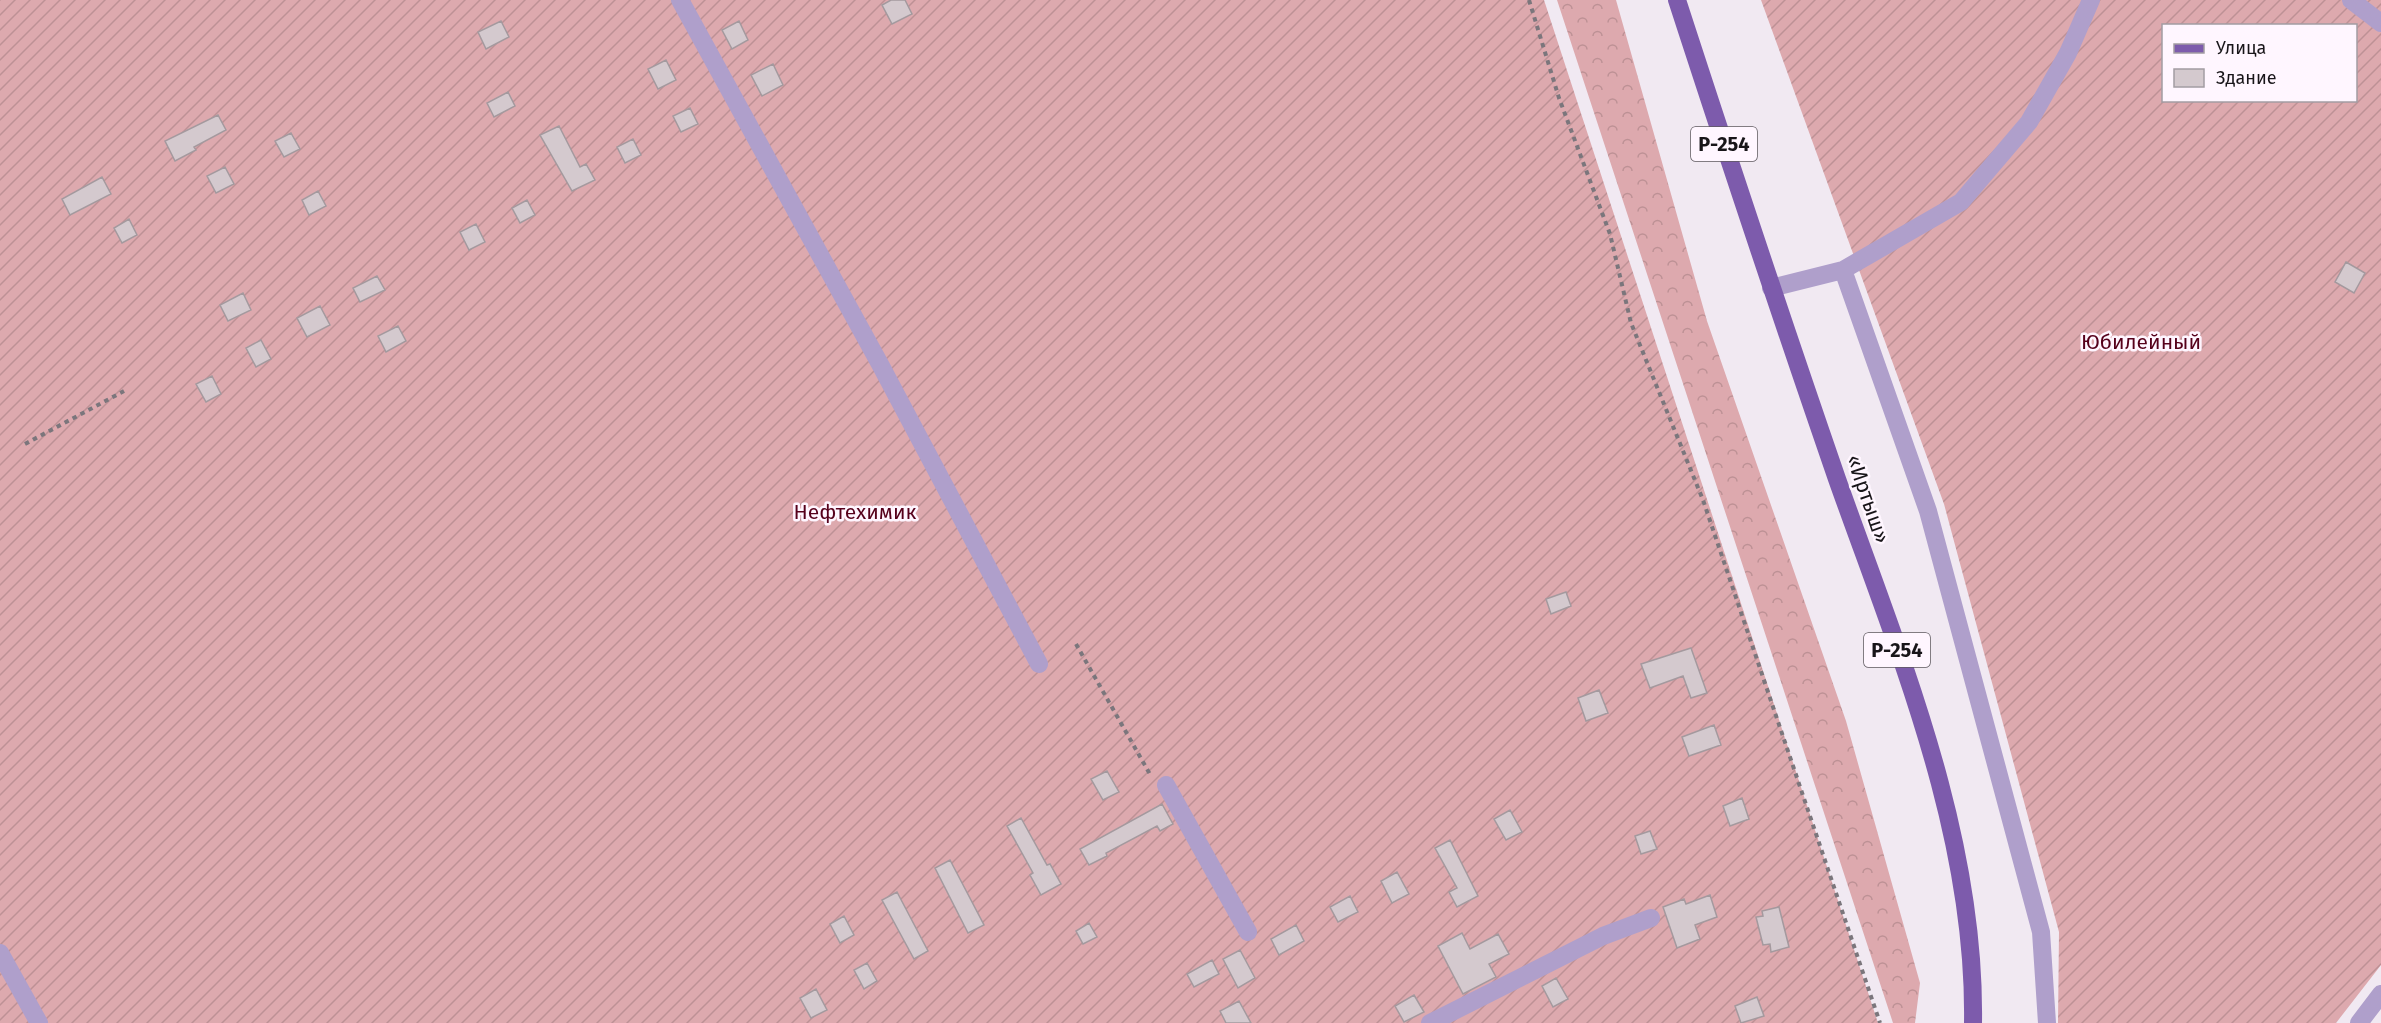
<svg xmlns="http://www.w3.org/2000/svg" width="2381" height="1023" font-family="'Fira Sans',sans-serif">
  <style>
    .forest { fill: url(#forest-crowns) }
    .garden { fill: url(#garden-furrows); fill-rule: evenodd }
    .building { fill: #d4c9ce; stroke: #a4999e; stroke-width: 1.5 }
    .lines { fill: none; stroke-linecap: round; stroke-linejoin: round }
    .path { stroke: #7b767c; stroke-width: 4; stroke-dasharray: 4.5 4.5; stroke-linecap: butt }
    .minor { stroke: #af9fcb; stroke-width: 18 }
    .major { stroke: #7d5bac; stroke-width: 18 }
    .labels { text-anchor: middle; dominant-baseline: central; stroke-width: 5; stroke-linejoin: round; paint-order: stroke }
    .shield { fill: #fff6ff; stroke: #5d585e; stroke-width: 1.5 }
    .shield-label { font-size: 20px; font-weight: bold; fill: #181519 }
    .park-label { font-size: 21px; fill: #56001b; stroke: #fff6ff }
    .street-label { font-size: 21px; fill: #181519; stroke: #fff6ff }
  </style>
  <defs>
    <pattern id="forest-crowns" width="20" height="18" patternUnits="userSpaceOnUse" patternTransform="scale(1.5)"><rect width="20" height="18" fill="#dda9ae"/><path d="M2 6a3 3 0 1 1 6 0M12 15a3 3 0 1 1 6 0" fill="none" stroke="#bd9195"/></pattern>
    <pattern id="garden-furrows" width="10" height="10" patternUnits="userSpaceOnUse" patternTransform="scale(1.5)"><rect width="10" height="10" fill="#dda9ae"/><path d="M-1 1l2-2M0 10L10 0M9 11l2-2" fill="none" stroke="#bd9195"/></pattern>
  </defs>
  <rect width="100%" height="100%" fill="#f1e9f2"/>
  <path class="forest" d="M1557,0h59l91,321 139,400 74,262 -5,40h-22z"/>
  <path class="garden" d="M0,0h1544l334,1023h-1878z
    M1761,0h620v965l-45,58h-278l1,-91 -115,-428zM2164,26h192v74h-192z"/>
  <path class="building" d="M891,0h14l7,14 -20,10 -10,-19z
    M501,21l8,16 -23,12 -8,-17z
    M739,21l9,19 -16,9 -10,-19z
    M666,60l10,20 -18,9 -10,-20z
    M773,64l10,21 -21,11 -11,-21z
    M508,92l7,14 -21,11 -7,-14z
    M690,108l8,16 -17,8 -8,-16z
    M218,115l8,15 -32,17 2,3 -21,11 -10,-20z
    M559,126l21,41 6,-3 9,16 -23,11 -32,-56z
    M291,133l9,16 -16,8 -9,-16z
    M633,139l8,16 -16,8 -8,-16z
    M225,167l9,17 -18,9 -9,-17z
    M102,177l9,17 -41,21 -8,-16z
    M318,191l8,15 -17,9 -7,-15z
    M527,200l8,15 -15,8 -8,-15z
    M129,219l8,16 -15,8 -8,-15z
    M476,224l9,18 -16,8 -9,-18z
    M2346,262l19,11 -11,20 -19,-11z
    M377,276l8,14 -25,12 -7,-14z
    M243,293l8,17 -23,11 -8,-16z
    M320,306l10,19 -23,12 -10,-19z
    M398,326l8,15 -20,11 -8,-16z
    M261,340l10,19 -15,8 -10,-19z
    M212,376l9,18 -15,8 -10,-18z
    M1566,592l5,14 -20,8 -5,-15z
    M1691,648l16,45 -16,5 -8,-22 -33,12 -9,-24z
    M1599,690l9,23 -22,8 -8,-23z
    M1714,725l7,20 -32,11 -7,-19z
    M1107,771l12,21 -16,8 -12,-21z
    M1742,798l7,21 -19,7 -7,-20z
    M1162,804l11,20 -13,7 -3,-5 -51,27 1,3 -18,9 -9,-16z
    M1510,810l12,22 -16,8 -12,-21z
    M1021,818l26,47 3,-1 11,20 -20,11 -11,-20 3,-2 -26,-47z
    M1650,831l7,18 -16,5 -6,-18z
    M1450,840l28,56 -21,11 -8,-15 8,-4 -22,-40z
    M950,860l34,65 -16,8 -33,-65z
    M1397,872l12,22 -17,9 -11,-22z
    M897,892l31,59 -14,8 -32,-59z
    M1710,895l7,22 -22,8 5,14 -23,9 -14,-41 21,-8 2,5z
    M1350,896l8,16 -20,10 -8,-15z
    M1779,907l10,40 -18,5 -1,-8 -7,1 -7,-28 7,-1 -1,-5z
    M844,916l10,19 -14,8 -10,-19z
    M1089,923l8,14 -14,7 -7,-13z
    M1296,925l8,16 -25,14 -8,-16z
    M1462,933l8,16 28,-15 11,20 -20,10 7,13 -33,17 -25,-48z
    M1240,950l15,28 -17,10 -15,-29z
    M1212,960l7,14 -25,13 -7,-13z
    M867,963l10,18 -13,8 -10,-19z
    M1556,978l12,21 -15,8 -11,-21z
    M816,989l11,21 -16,8 -11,-20z
    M1414,995l10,17 -20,10 -9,-16z
    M1757,997l7,19 -23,7 -6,-17z
    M1239,1001l12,22h-25l-6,-12z"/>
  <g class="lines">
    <path class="path" d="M1529,0l30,98 51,136 21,89 72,177 177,523
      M25,444l99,-53
      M1076,644l75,132"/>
    <path class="minor" d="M680,0l201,366 158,298
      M2351,0l30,23
      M1843,270l118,-68 68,-80 39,-69 23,-53
      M1771,288l72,-18 85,241 113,421 6,91
      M1166,785l82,147
      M0,953l39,70
      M1430,1023l173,-87 48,-18
      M2359,1023l22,-29"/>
    <path class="major" d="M1677,0c52,160 105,320 160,479 62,175 139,355 136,544"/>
  </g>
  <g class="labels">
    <g class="shield">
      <rect x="1691" y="127" width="66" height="34" rx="4.5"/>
      <rect x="1864" y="633" width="66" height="34" rx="4.5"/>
    </g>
    <g class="shield-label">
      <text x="1724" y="144">Р-254</text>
      <text x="1897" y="650">Р-254</text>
    </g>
    <g class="park-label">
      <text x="2141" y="342">Юбилейный</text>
      <text x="855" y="512">Нефтехимик</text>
    </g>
    <g class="street-label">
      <text transform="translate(1868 499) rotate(71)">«Иртыш»</text>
    </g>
  </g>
  <rect x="2162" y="24" width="195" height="78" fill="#fff6ff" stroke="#a39ca3" stroke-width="1.5"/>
  <rect x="2174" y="44" width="30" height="9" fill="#7d5bac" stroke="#a39ca3" stroke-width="1.5"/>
  <text x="2216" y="54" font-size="18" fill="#181519">Улица</text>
  <rect x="2174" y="69" width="30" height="18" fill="#d4c9ce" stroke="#a39ca3" stroke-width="1.5"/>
  <text x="2216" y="84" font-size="18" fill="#181519">Здание</text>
</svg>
